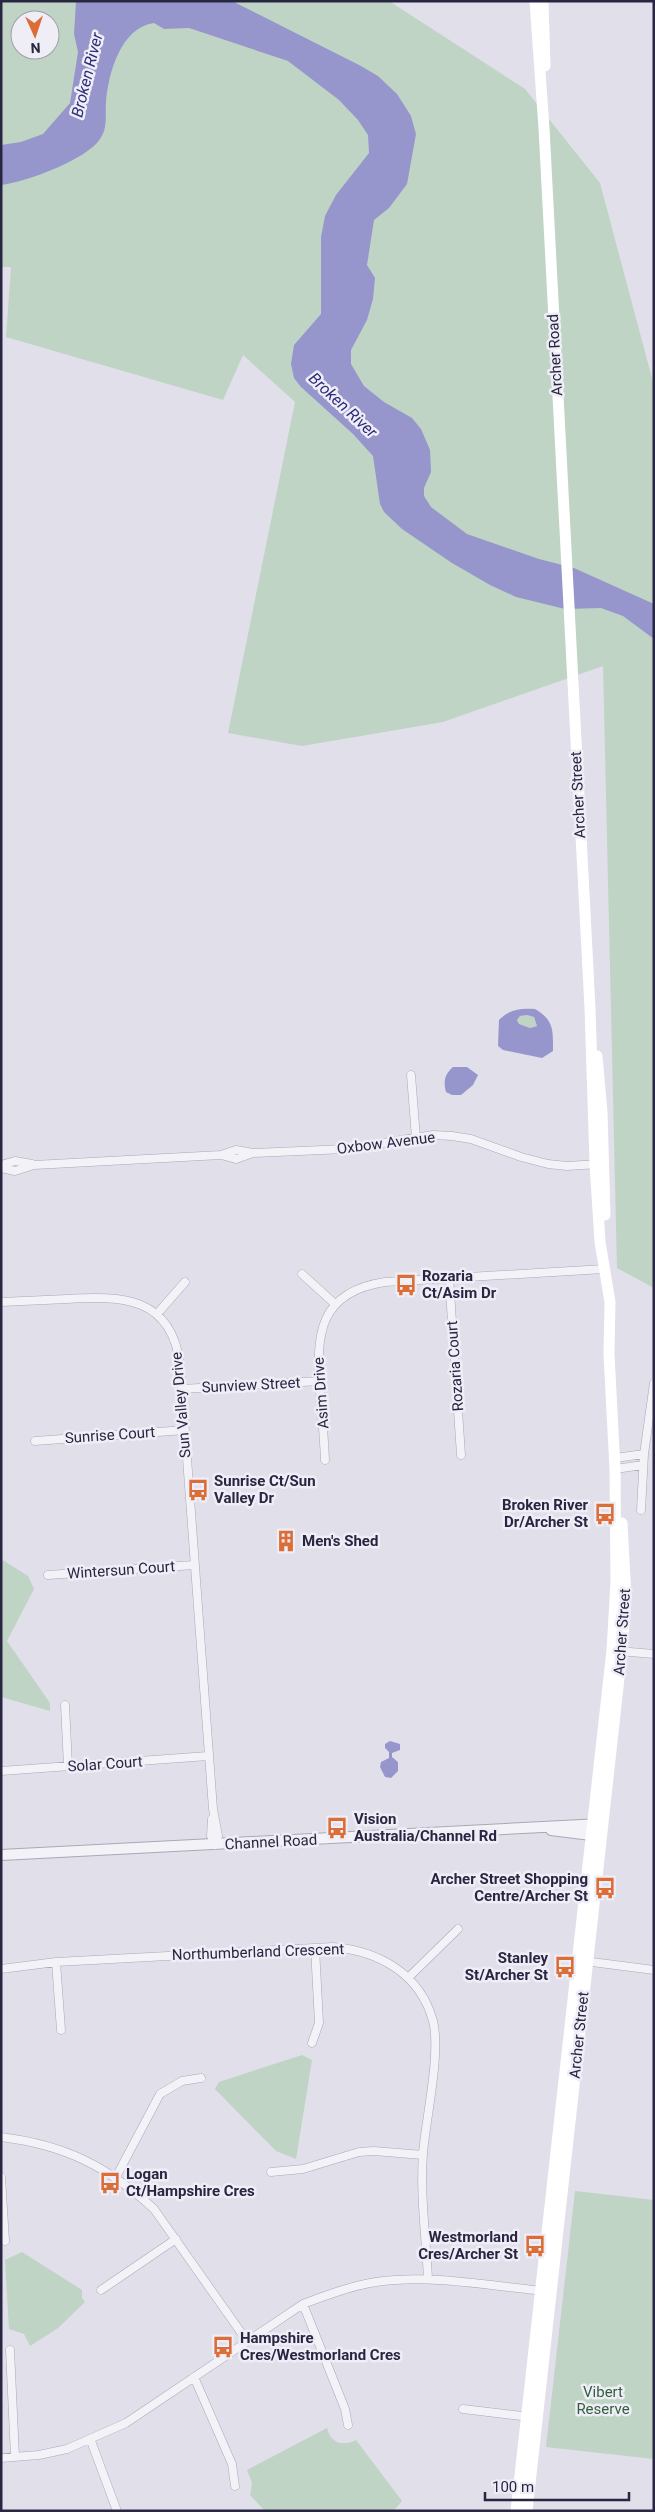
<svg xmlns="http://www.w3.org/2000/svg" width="655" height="2512" font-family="Roboto,sans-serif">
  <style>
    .green { fill: #bfd4c4; fill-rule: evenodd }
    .water { fill: #9696cd; fill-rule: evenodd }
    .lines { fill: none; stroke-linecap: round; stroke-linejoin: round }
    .minor-casing { stroke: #a9a8b8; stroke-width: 9 }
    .tertiary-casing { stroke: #a9a8b8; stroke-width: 12 }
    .minor { stroke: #f3f2f7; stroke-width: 8 }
    .tertiary { stroke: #f3f2f7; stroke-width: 10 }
    .secondary { stroke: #fff; stroke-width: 11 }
    .labels { text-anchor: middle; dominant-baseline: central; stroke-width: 5; stroke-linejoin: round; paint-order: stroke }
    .street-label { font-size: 15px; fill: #292642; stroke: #efeef7 }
    .poi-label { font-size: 15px; font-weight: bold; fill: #292642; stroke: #efeef7; text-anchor: start }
    .park-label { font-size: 15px; fill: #325f3f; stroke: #efeef7 }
    .water-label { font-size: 16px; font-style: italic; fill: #2e2c7a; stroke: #efeef7 }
  </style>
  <rect width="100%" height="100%" fill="#e0dfea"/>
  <path class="green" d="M1,1h388l136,88 75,94 54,203v902l-37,-20 -14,-602 -160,56 -141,24 -74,-13 67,-331 -52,-47 -20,45 -217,-63 5,-70h-10zM20,20h30v30h-30z
    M527,1015l7,2 3,9 -7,2 -11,-4 -2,-4 3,-4z
    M1,1559l27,17 6,13 -27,52 43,62v8l-49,-14z
    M302,2055l10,5 -16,99 -20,-8 -61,-62 4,-7z
    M575,2191l79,9v259l-108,-12z
    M22,2252l60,38v8l3,4 -27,26 -28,18 -6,-12 -15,-5 -4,-69z
    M327,2428c3,15 16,19 29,12l46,61 -9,10h-128l-15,-16 2,-12 -5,-13z"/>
  <path class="water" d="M76,1h156l129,65 17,10 19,18 14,22 5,18 -9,50 -18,24 -15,12 -7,45 8,13 -2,21 -6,21 -16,30v14l13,22 20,16 28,16 9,11 9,21 1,22 -7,16v8l7,11 36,27 72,25 35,9 80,36v35l-31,-23 -22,-8 -36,1 -49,-12 -26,-12 -38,-22 -50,-34 -18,-17 -4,-8 -7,-48 -20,-22 -52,-47 -7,-9 -3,-14 3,-19 27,-31v-77l4,-21 11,-21 33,-42 -1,-18 -10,-15 -19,-20 -51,-39 -99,-33 -25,1 -10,-6c-33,4 -46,51 -48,79 -1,14 2,25 -6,37 -14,21 -74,43 -99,46v-40l20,-3 22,-8 27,-31 8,-51 -4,-18z
    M535,1009c19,11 18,21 18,42l-11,7 -39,-8 -5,-4 1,-26c11,-11 21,-12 36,-11zM527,1015l7,2 3,9 -7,2 -11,-4 -2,-4 3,-4z
    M453,1067h14l11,8 -5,10 -12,10h-9l-6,-3c-3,-11 -1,-18 7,-25z
    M390,1741l10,3v6l-8,3v4l6,5v9l-7,7 -6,-1 -5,-10 1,-5 8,-4v-6l-4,-4v-4z"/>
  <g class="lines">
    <g class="minor-casing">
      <path id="minor" d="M411,1075l5,63
        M221,1155l15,4 17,-6
        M1,1165l14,-4 17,3
        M1,1168l14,3 19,-6 187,-10 15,-5 17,3 92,-4 88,-14 19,1 19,3 50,18 27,7 19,2 32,-2
        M302,1274l33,30
        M449,1277l12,178
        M1,1302c22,-1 44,-2 66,-3 55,-3 104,-3 113,65l33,445 5,27 -3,9
        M157,1314l28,-32
        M182,1389l138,-8
        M35,1441l150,-11
        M615,1458l29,-4
        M325,1460c-1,-23 -3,-46 -5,-69 -4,-56 -2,-99 65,-109l219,-13
        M615,1469l28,-4
        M641,1510l3,-56 10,-71
        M48,1575l146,-10
        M618,1651l36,3
        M65,1705l3,61
        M1,1771l207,-15
        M212,1819l-1,17 4,9
        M584,1961l70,9
        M56,1962l5,68
        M1,1969l55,-7 277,-15c45,4 87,26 100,74 8,32 -7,97 -10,132 -3,42 3,85 5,126
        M409,1977l49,-48
        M312,2043l7,-20 -4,-75
        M1,2137c64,8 106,29 153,72l93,132
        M271,2172l32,-3 56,-17 15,-1 49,4
        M1,2177l4,64
        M116,2177l44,-83 22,-13 19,-3
        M101,2290l75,-51
        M303,2304l42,105 3,16
        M10,2350l5,107
        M194,2377l38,87 3,22
        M463,2409l67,8
        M91,2441l26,70
        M1,2458l38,-3 28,-6 59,-26 177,-119c24,-9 48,-18 73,-22 56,-8 113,4 169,9"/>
    </g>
    <g class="tertiary-casing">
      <path id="tertiary" d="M551,1830l48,6
        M1,1855l600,-31"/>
    </g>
    <use href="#minor" class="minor"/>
    <use href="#tertiary" class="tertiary"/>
    <path class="secondary" d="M543,1l2,65
      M597,1056l5,56 3,103
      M516,2511l96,-861 4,-68 -1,-113 -6,-115 1,-52 -10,-60 -5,-78 -5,-156 -46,-880 -9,-127
      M527,2511l95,-860 4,-54 -4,-74"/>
  </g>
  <defs>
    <g id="bus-bare" transform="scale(1.725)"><path d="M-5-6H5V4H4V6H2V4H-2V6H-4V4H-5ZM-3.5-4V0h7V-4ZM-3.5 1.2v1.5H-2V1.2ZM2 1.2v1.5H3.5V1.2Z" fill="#dc6d37" stroke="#efeef7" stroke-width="2.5" paint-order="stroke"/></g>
    <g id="building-bare" transform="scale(1.725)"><path d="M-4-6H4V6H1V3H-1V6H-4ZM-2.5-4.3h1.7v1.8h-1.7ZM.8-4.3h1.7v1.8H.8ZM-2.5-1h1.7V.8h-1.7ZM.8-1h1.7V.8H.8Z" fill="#dc6d37" stroke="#efeef7" stroke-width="2.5" paint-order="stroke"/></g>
  </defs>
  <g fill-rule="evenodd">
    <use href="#bus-bare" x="406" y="1285"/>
    <use href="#bus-bare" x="198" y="1490"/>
    <use href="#bus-bare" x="605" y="1514"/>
    <use href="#building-bare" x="286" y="1541"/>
    <use href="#bus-bare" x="337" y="1828"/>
    <use href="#bus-bare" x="605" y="1888"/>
    <use href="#bus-bare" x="565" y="1967"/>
    <use href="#bus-bare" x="110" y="2183"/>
    <use href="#bus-bare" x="535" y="2246"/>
    <use href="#bus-bare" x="223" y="2347"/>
  </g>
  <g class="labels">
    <g class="street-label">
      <text transform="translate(555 355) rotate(-93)">Archer Road</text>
      <text transform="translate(578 795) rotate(-93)">Archer Street</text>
      <text transform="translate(386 1143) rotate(-7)">Oxbow Avenue</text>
      <text transform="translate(455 1366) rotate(-94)">Rozaria Court</text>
      <text transform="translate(251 1385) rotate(-3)">Sunview Street</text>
      <text transform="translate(321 1393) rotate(-94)">Asim Drive</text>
      <text transform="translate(181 1405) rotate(-95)">Sun Valley Drive</text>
      <text transform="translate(110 1435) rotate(-4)">Sunrise Court</text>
      <text transform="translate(121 1570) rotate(-4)">Wintersun Court</text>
      <text transform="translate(622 1632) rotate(-86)">Archer Street</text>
      <text transform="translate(105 1764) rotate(-4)">Solar Court</text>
      <text transform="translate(271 1842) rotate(-3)">Channel Road</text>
      <text transform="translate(258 1952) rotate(-2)">Northumberland Crescent</text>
      <text transform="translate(579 2035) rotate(-84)">Archer Street</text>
    </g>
    <g class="poi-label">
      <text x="422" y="1276">Rozaria<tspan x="422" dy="17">Ct/Asim Dr</tspan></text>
      <text x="214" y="1481">Sunrise Ct/Sun<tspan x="214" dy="17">Valley Dr</tspan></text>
      <text x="588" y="1505" text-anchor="end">Broken River<tspan x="588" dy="17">Dr/Archer St</tspan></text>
      <text x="302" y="1541">Men's Shed</text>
      <text x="354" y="1819">Vision<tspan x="354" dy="17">Australia/Channel Rd</tspan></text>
      <text x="588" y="1879" text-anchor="end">Archer Street Shopping<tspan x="588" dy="17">Centre/Archer St</tspan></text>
      <text x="548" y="1958" text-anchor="end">Stanley<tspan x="548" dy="17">St/Archer St</tspan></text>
      <text x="126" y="2174">Logan<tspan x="126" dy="17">Ct/Hampshire Cres</tspan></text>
      <text x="518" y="2237" text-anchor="end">Westmorland<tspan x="518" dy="17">Cres/Archer St</tspan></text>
      <text x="240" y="2338">Hampshire<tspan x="240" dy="17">Cres/Westmorland Cres</tspan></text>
    </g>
    <g class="park-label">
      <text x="603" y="2392">Vibert<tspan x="603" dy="17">Reserve</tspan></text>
    </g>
    <g class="water-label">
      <text transform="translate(87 75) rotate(-76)">Broken River</text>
      <text transform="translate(343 405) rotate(43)">Broken River</text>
    </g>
  </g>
  <rect width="655" height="2512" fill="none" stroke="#292642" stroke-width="5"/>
  <g transform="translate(35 35) rotate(177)"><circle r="24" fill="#efeef7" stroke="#a09eaf"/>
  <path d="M0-4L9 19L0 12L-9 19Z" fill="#dc6d37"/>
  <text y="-8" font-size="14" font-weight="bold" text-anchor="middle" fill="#292642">N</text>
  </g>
  <path d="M485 2492v8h144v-8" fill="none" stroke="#292642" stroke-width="2.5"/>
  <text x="492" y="2492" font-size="15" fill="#292642" stroke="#efeef7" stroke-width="4" paint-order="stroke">100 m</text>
</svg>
